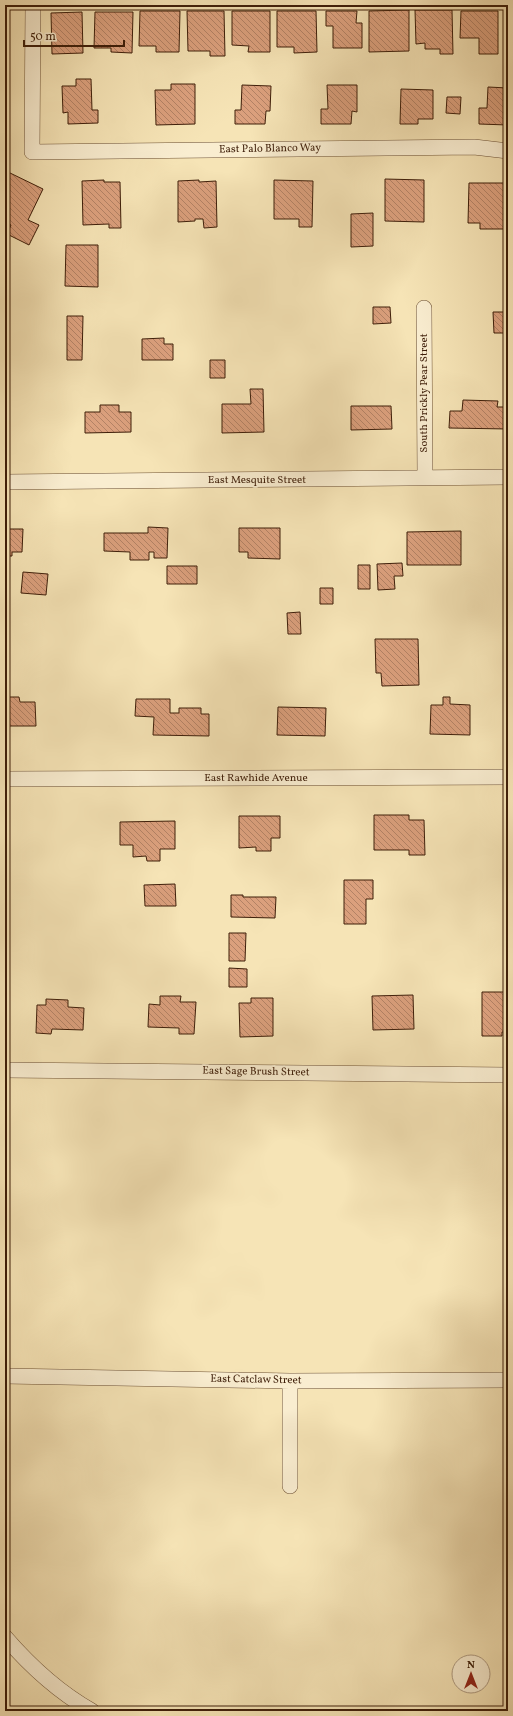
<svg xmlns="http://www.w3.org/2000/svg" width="513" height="1716" font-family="Vollkorn,serif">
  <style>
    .building { fill: url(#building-back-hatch); stroke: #3e1e09 }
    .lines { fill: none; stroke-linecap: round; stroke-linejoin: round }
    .minor-casing { stroke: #6c5034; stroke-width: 16 }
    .minor { stroke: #f9edd0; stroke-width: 15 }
    .labels { text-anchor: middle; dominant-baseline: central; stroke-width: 3.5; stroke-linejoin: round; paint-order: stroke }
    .street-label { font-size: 11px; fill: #3e1e09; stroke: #f9edd0 }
  </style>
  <defs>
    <pattern id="building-back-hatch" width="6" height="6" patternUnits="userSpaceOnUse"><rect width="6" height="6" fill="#dba07d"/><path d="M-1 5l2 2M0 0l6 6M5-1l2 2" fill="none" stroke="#b38265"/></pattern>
  </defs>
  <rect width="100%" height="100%" fill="#f6e4b6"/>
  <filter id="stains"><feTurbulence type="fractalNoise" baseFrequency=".005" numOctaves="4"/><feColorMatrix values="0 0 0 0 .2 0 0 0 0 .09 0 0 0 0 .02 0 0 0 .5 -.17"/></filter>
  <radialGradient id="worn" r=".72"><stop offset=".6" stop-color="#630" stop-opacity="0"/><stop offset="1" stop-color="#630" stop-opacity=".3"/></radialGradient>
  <path class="building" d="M409,10v41l-40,1v-41z
    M415,10h37l1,44h-13v-5h-15v-6l-9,1z
    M140,11h40l-1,41h-23v-6h-17z
    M187,11h37l1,45h-15v-5h-22z
    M232,11h38v41h-22l1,-6 -17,-1z
    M277,11h39l1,41 -23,1v-6h-17z
    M326,11h31l-1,12h6v25h-29v-22h-7z
    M461,11h37v43h-19v-16h-19z
    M82,12l1,41 -31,1 -1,-41z
    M95,12h38l-1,41 -21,-1v-4h-17z
    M505,12h3v13h-4z
    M76,79h15l1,31h6v13l-30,1v-12l-5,1 -1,-27h14z
    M171,84h24v40l-39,1 -1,-35h16z
    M242,85l29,1 -1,25h-4l-1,13h-30v-14h6z
    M327,85h30v27l-5,-1 -1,13h-30v-15h7z
    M488,87l20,1v37l-29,-1v-16h8z
    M401,89l32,1v29h-15v5h-18z
    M447,97h14l-1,17 -14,-1z
    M8,172l35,17 -15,31 11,5 -10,20 -22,-11 4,-9 -6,-3v-43z
    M385,179l39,1v42l-39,-1z
    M104,180v2h16l1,46h-12v-4l-26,1 -1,-44z
    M199,180v2l17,-1 1,46 -13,1 -1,-9h-8v2l-17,1v-41z
    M274,180l39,1 -1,46h-13v-8h-25z
    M469,183h38v46h-27v-6h-12z
    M373,213v33l-22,1v-33z
    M66,245h32v42l-33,-1z
    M373,307h17l1,16 -18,1z
    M493,312h11v5h4v16h-14z
    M67,316h16l-1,44h-15z
    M164,338v6h9v16h-31v-21z
    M210,360h15v18h-15z
    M250,389h13l1,43 -42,1v-29h29z
    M463,400l35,1 -1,6h11v22l-59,-1 1,-17h12z
    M100,405h19v7h12v20l-46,1v-21h15z
    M351,406h40l1,23 -41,1z
    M148,527l20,1 -1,30h-13v-6h-5v8h-19v-8l-26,-1v-18h44z
    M239,528h41v31l-32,-1v-6h-9z
    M5,529h18l-1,23h-10v4h-7z
    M461,531v34h-54v-33z
    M402,563l1,13h-9l1,13 -17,1 -1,-26z
    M358,565h12v24h-12z
    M167,566h30v18h-30z
    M23,572l25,2 -2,21 -25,-2z
    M320,588h13v16h-13z
    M300,612l1,22h-13l-1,-21z
    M375,639h43l1,46 -37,1 -1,-13h-5z
    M5,684l1,13h13l1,5h15l1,24h-31z
    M443,697h7v7l20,1v30l-40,-1 1,-29h12z
    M136,699h34v14h9v-5h22v6h8v22l-56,-1 1,-18 -19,-1z
    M278,707l48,1 -1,28 -48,-1z
    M374,815h35v5h15l1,35h-16v-5h-35z
    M239,816h41v22h-9v13h-15v-4l-17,1z
    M175,821v28h-15v12h-13l-1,-5 -13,1v-12h-13v-23z
    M344,880h29v19h-7v25h-22z
    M175,884l1,22h-31l-1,-21z
    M231,895h12v2h33l-1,21 -44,-1z
    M229,933h17l-1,28h-16z
    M229,968l18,1v18h-18z
    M482,992h26v40h-6v4h-20z
    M413,995l1,34 -41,1 -1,-34z
    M160,996h21l-1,6h16l-2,32h-15v-6l-31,-1 1,-23 11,1z
    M251,998h22v38l-33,1 -1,-34h12z
    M46,999l22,1v7l16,1 -1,22 -31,-1 -1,5 -15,-1 1,-28h9z"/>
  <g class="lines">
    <g class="minor-casing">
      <path id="minor" d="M33,5l-1,147 442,-5 34,4
        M424,308l1,170
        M5,482l503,-5
        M5,779l503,-2
        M5,1070l503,5
        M5,1376l285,5 218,-1
        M290,1381v105
        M5,1637c26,30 53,55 87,74"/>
    </g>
    <use href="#minor" class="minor"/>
  </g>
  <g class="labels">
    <g class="street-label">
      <text transform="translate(270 149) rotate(-1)">East Palo Blanco Way</text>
      <text transform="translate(424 393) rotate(-90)">South Prickly Pear Street</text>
      <text x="257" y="480">East Mesquite Street</text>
      <text x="256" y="778">East Rawhide Avenue</text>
      <text transform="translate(256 1072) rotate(1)">East Sage Brush Street</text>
      <text transform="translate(256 1380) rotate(1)">East Catclaw Street</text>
    </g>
  </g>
  <rect width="513" height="1716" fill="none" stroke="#f6e4b6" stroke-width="20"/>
  <rect x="6" y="6" width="501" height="1704" fill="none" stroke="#3e1e09" stroke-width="2"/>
  <rect x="10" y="10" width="493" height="1696" fill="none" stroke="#3e1e09"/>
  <g transform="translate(471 1674)"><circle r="19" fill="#f9edd0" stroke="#ae9a80"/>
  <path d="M0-3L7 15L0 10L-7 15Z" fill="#8f2418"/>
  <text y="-6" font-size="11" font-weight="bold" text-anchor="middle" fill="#3e1e09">N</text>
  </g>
  <path d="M24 40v6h100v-6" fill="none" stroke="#3e1e09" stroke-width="2"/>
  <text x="30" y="40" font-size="12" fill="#3e1e09" stroke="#f9edd0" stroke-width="3" paint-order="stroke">50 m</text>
  <rect width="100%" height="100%" filter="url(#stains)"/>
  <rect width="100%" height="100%" fill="url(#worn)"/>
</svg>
